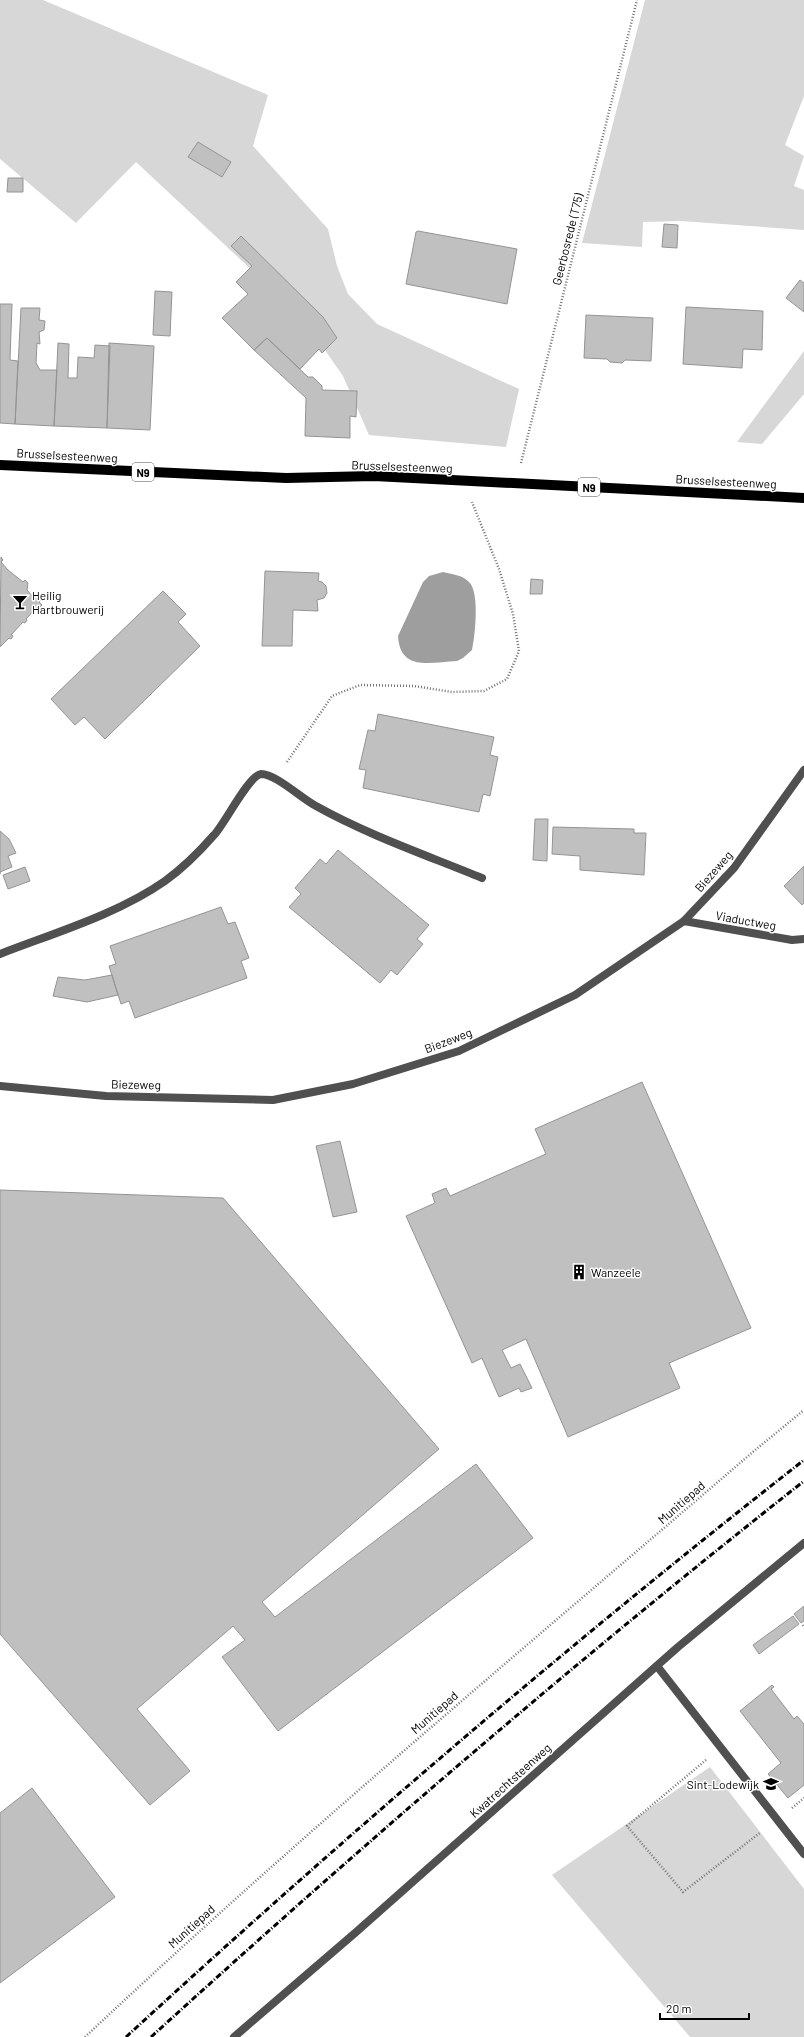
<svg xmlns="http://www.w3.org/2000/svg" width="804" height="2037" font-family="Barlow,sans-serif">
  <style>
    .green { fill: #d7d7d7 }
    .water { fill: #9e9e9e }
    .building { fill: #c0c0c0; stroke: #949494 }
    .lines { fill: none; stroke-linecap: round; stroke-linejoin: round }
    .path { stroke: #727272; stroke-width: 2.5; stroke-dasharray: 1 2; stroke-linecap: butt }
    .service { stroke: #505050; stroke-width: 8 }
    .minor { stroke: #505050; stroke-width: 8 }
    .tertiary { stroke: #505050; stroke-width: 8 }
    .primary { stroke: #000; stroke-width: 10 }
    .rail { stroke: #000; stroke-width: 3; stroke-dasharray: 6 2 1 2; stroke-linecap: butt }
    .labels { text-anchor: middle; dominant-baseline: central; stroke-width: 3; stroke-linejoin: round; paint-order: stroke }
    .shield { fill: #fff; stroke: #4c4c4c; stroke-width: 1 }
    .shield-label { font-size: 11px; font-weight: bold; fill: #000 }
    .street-label { font-size: 12px; fill: #000; stroke: #fff }
    .poi-label { font-size: 12px; fill: #000; stroke: #fff; text-anchor: start }
  </style>
  <rect width="100%" height="100%" fill="#fff"/>
  <path class="green" d="M0,0h43l225,95 -15,51 75,83 9,37 11,28 29,30 142,65 -13,58 -137,-12 -26,-59 -42,-60 -165,-154 -60,61 -76,-64z
    M645,0h159v96l-19,49 19,11 -10,30 10,4v40l-123,-9 -38,1 -1,25 -60,-4z
    M804,351v43l-42,50 -25,-2z
    M710,1767l94,122v148h-114l-138,-162z"/>
  <path class="water" d="M443,572c8,2 20,3 26,10 11,10 6,54 3,68l-9,8 -6,3c-26,1 -57,11 -59,-25l25,-54 6,-6z"/>
  <path class="building" d="M198,142l33,20 -9,15 -34,-20z
    M8,178h15v14h-16z
    M664,224l14,1 -1,23 -15,-1z
    M418,231l99,18 -10,55 -101,-20 10,-52z
    M241,236l82,81 14,21 -15,15 -3,-4 -19,20 -33,-31 -13,12 -32,-32 26,-24 -12,-12 16,-16 -21,-20z
    M800,280l4,3v29l-18,-14z
    M155,291l17,1 -2,44 -17,-1z
    M0,304h12l-2,56 8,1 -3,63 -15,-1z
    M686,307l77,4 -1,39 -19,-1 -1,19 -59,-4z
    M21,308h19l-1,12 6,1 -1,9 -5,2 1,12 -3,-1 -1,20 4,7h17l-3,56 -39,-2z
    M586,315l67,3 -2,43 -26,-1 -3,3 -12,-1 -3,-3 -23,-1z
    M267,338l41,39h5l9,9v4l35,1 -1,26 -6,-1v22l-45,-2 1,-38 -52,-48z
    M58,343l11,1 -1,34h9l1,-21 16,1 1,-13 15,1 -3,82 -53,-2z
    M109,343l45,3 -4,84 -43,-2z
    M1,557l2,3 -2,2 7,8 15,12 2,-2 3,3 -1,7 6,7 4,2 2,-2 2,3 -2,2 3,3 -2,2 -2,-1 -12,13 1,1 -2,3 -2,-1 -12,13 2,1 -2,3 -2,-1 -9,9z
    M265,571l54,2 -1,8 4,1 4,4 1,7 -3,5 -7,2 1,11 -25,-1 -1,36h-30z
    M531,579l12,1 -1,14h-12z
    M163,591l23,23 -8,8 22,24 -95,93 -21,-22 -9,8 -24,-26z
    M378,714l116,23 -4,18 8,2 -8,39 -7,-2 -4,18 -116,-24 3,-18 -7,-1 9,-39 7,1z
    M535,819h13l-1,42 -14,-1z
    M553,827l81,2v4h12l-2,42 -64,-5v-14l-28,-2z
    M0,831l9,8 7,14 -8,3 4,11 -12,5v2z
    M338,850l91,75 -12,14 6,5 -26,31 -6,-5 -11,13 -91,-76 12,-13 -6,-6 25,-29 6,5z
    M804,866v37l-2,2 -18,-19z
    M25,867l5,14 -22,8 -5,-14z
    M221,907l7,17 7,-2 14,36 -8,3 6,17 -112,40 -6,-17 -8,3 -12,-38 7,-2 -6,-18z
    M112,975l6,20 -31,7 -34,-6 5,-19 27,3z
    M642,1082l109,246 -82,35 11,25 -112,49 -42,-98 -24,11 9,18 9,-4 12,24 -11,4 -2,-4 -20,9 -17,-39 -10,5 -66,-147 29,-13 -3,-9 14,-6 4,8 96,-42 -11,-25z
    M340,1141l17,71 -24,5 -17,-71z
    M0,1190l223,8 216,251 -177,153 13,15 201,-153 57,74 -255,193 -56,-74 23,-17 -12,-14 -96,83 53,62 -40,34 -150,-171z
    M804,1606v15l-3,2 -7,-9z
    M793,1616l6,8 -40,30 -6,-9z
    M772,1685l2,2 -3,2 23,30 3,-3 7,8v61l-16,13 -20,-24 13,-11 -41,-52z
    M32,1788l83,109 -115,86v-170z"/>
  <g class="lines">
    <path class="path" d="M521,463l116,-463
      M287,762l45,-66 28,-11 54,1 38,6 32,-1 23,-12 12,-28 -6,-37 -14,-45 -27,-67
      M803,1625l1,2
      M706,1760l-79,66 56,66 78,-60
      M792,1808l12,-10
      M85,2037c216,-203 444,-393 669,-586l50,-41"/>
    <path class="service" d="M0,954c54,-21 118,-40 165,-73 18,-13 35,-30 49,-46 10,-10 35,-60 47,-61 15,0 41,25 55,32 52,29 110,49 166,72
      M657,1666l147,188"/>
    <path class="minor" d="M684,921l108,19 12,-1
      M0,1086l106,10 167,4 80,-16 106,-33 116,-56 109,-74 50,-53 70,-98"/>
    <path class="tertiary" d="M234,2037l121,-104 323,-286 126,-104"/>
    <path class="primary" d="M0,465l286,13 88,-2 430,22"/>
    <path class="rail" d="M126,2037c219,-201 444,-394 678,-577
      M151,2037c212,-193 428,-379 653,-556"/>
  </g>
  <defs>
    <g id="bar-bare" transform="scale(1.2)"><path d="M-6-5H6L.8 .8V4.5H3.5V6h-7V4.5H-.8V.8Z" fill="#000" stroke="#fff" stroke-width="2.5" paint-order="stroke"/></g>
    <g id="building-bare" transform="scale(1.2)"><path d="M-4-6H4V6H1V3H-1V6H-4ZM-2.5-4.3h1.7v1.8h-1.7ZM.8-4.3h1.7v1.8H.8ZM-2.5-1h1.7V.8h-1.7ZM.8-1h1.7V.8H.8Z" fill="#000" stroke="#fff" stroke-width="2.5" paint-order="stroke"/></g>
    <g id="school-bare" transform="scale(1.2)"><path d="M0-5L7-2L0 1L-7-2ZM-4 1L0 2.5L4 1V4Q0 6-4 4Z" fill="#000" stroke="#fff" stroke-width="2.5" paint-order="stroke"/></g>
  </defs>
  <g fill-rule="evenodd">
    <use href="#bar-bare" x="20" y="602"/>
    <use href="#building-bare" x="579" y="1272"/>
    <use href="#school-bare" x="771" y="1784"/>
  </g>
  <g class="labels">
    <g class="shield">
      <rect x="132" y="463" width="22" height="18" rx="3"/>
      <rect x="578" y="478" width="22" height="18" rx="3"/>
    </g>
    <g class="shield-label">
      <text x="143" y="472">N9</text>
      <text x="589" y="487">N9</text>
    </g>
    <g class="street-label">
      <text transform="translate(567 239) rotate(-76)">Geerbosrede (T75)</text>
      <text transform="translate(67 455) rotate(3)">Brusselsesteenweg</text>
      <text transform="translate(402 466) rotate(2)">Brusselsesteenweg</text>
      <text transform="translate(726 481) rotate(3)">Brusselsesteenweg</text>
      <text transform="translate(713 871) rotate(-49)">Biezeweg</text>
      <text transform="translate(746 920) rotate(10)">Viaductweg</text>
      <text transform="translate(448 1040) rotate(-21)">Biezeweg</text>
      <text transform="translate(136 1084) rotate(1)">Biezeweg</text>
      <text transform="translate(681 1502) rotate(-41)">Munitiepad</text>
      <text transform="translate(434 1712) rotate(-41)">Munitiepad</text>
      <text transform="translate(510 1780) rotate(-42)">Kwatrechtsteenweg</text>
      <text transform="translate(191 1926) rotate(-42)">Munitiepad</text>
    </g>
    <g class="poi-label">
      <text x="32" y="595">Heilig<tspan x="32" dy="14">Hartbrouwerij</tspan></text>
      <text x="591" y="1272">Wanzeele</text>
      <text x="759" y="1784" text-anchor="end">Sint-Lodewijk</text>
    </g>
  </g>
  <path d="M660 2013v6h89v-6" fill="none" stroke="#000000" stroke-width="2"/>
  <text x="666" y="2013" font-size="12" fill="#000000" stroke="#ffffff" stroke-width="3" paint-order="stroke">20 m</text>
</svg>
